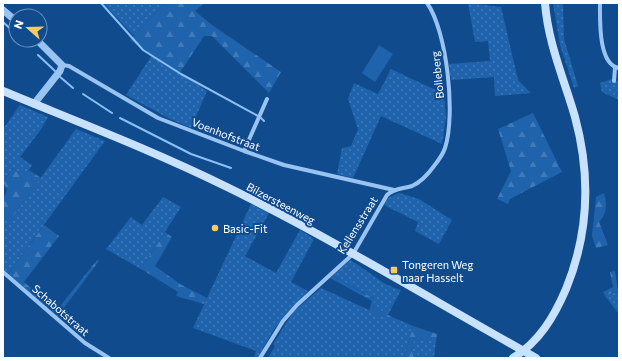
<svg xmlns="http://www.w3.org/2000/svg" width="622" height="361" font-family="Commissioner,sans-serif">
  <style>
    .grass { fill: url(#grass-dots) }
    .forest { fill: url(#forest-firs) }
    .green { fill: #1f63ac }
    .lines { fill: none; stroke-linecap: round; stroke-linejoin: round }
    .stream { stroke: #8bc0f6; stroke-width: 2 }
    .minor { stroke: #99c4f2; stroke-width: 4 }
    .tertiary { stroke: #99c4f2; stroke-width: 7 }
    .secondary { stroke: #c8e1fc; stroke-width: 8 }
    .poi-dot { fill: #ffca5b; stroke: #104b8e; stroke-width: 1.5 }
    .labels { text-anchor: middle; dominant-baseline: central; stroke-width: 4; stroke-linejoin: round; paint-order: stroke }
    .street-label { font-size: 11px; fill: #fff; stroke: #104b8e }
    .poi-label { font-size: 11px; fill: #fff; stroke: #104b8e; text-anchor: start }
  </style>
  <defs>
    <pattern id="grass-dots" width="8" height="8" patternUnits="userSpaceOnUse"><rect width="8" height="8" fill="#1f63ac"/><path d="M2 2h.1M6 6h.1" fill="none" stroke="#417ab8" stroke-width="1.8" stroke-linecap="round"/></pattern>
    <pattern id="forest-firs" width="22" height="20" patternUnits="userSpaceOnUse"><rect width="22" height="20" fill="#1f63ac"/><path d="M5 1l3.5 6h-7zM16 11l3.5 6h-7z" fill="#417ab8"/></pattern>
  </defs>
  <rect width="100%" height="100%" fill="#104b8e"/>
  <path class="grass" d="M103,3h62l-31,33z
    M468,3l33,4 17,73 13,13 -36,3 -1,-19 -43,3 -2,-16 41,-3 -2,-20 -13,1z
    M553,3h10l1,36 14,47 -4,2 -14,-43z
    M152,55l55,36 -16,37 -23,-10 -42,-23z
    M391,69l53,25 2,23 -4,27 -61,-28 -28,62 -16,-4 5,-26 9,-2 7,-17 -10,-30 6,-16 24,11z
    M612,79v3l7,-1v19l-17,-8 -2,-9z
    M20,105l28,12 -6,11 -22,29 12,8 -5,8 -9,-1 -5,-4 -10,14v-53z
    M76,129l29,12 -97,133 -5,-5v-55l8,5z
    M399,193l20,6 33,21 -13,24 -24,-13 3,-9 -34,-17 4,-7z
    M163,197l18,10 -40,62 -35,-20 25,-32 11,8z
    M251,204l18,9 -24,43 31,17 24,-43 14,9 -23,43 17,9 -34,38 -16,29h-4l2,-7 -63,-23z
    M350,260c19,10 29,24 51,30l-13,25 -16,-9 2,-8 -42,-22z
    M321,288l70,32 1,-3 21,9 -9,32h-136l7,-12 -2,-2 21,-33z
    M619,291v23l-14,-18z
    M415,338l21,2 -2,18h-20l-3,-10z"/>
  <path class="forest" d="M165,3h39l-9,8 17,14 69,47 -12,21 -57,-57h-8l-25,38 -49,-34z
    M533,113l29,59 -52,27 -2,5 -11,-5 14,-28 -13,-42z
    M13,168l5,4 3,-4 6,4 2,-2 12,8 -30,41 -8,-5v-14l4,-10 -4,-8z
    M604,193c3,11 3,21 -5,29l9,23 -12,3 -4,-12 4,-39z
    M44,225l15,11 -35,46 33,28 40,-50 2,1 -42,56 -49,-43z
    M165,232l7,5 -17,29 25,18 27,14 -3,6 -28,-8 2,-4 -37,-23z
    M615,271l3,20 -13,5 -2,-4 10,-5 -3,-15z
    M332,276l43,23 -3,7 20,11 -1,4 -22,-10 3,-10 -42,-23z
    M413,326l24,8 -1,8 -21,-4 -4,10 3,10h-10z"/>
  <path class="green" d="M379,45l14,9 -18,28 -13,-9z"/>
  <g class="lines">
    <path class="stream" d="M101,3l42,47 38,24 77,42
      M3,22l12,11
      M38,55l17,16
      M59,76l14,12
      M83,94l29,19
      M120,118l71,36 40,14
      M261,118l3,3"/>
    <path class="minor" d="M600,3c0,16 -2,62 19,65
      M62,65l7,1 89,52 86,33 40,14 110,25
      M614,81l1,-13
      M244,151l23,-52
      M3,272l82,71 24,15
      M260,358l23,-37 14,-16 56,-51 34,-59c7,-7 16,-6 25,-9 9,-4 17,-13 22,-20 4,-5 9,-12 11,-18 11,-33 2,-117 -18,-145"/>
    <path class="tertiary" d="M3,10l13,11
      M34,104l26,-33 2,-6 -25,-25"/>
    <path class="secondary" d="M3,91c75,31 151,60 224,96 106,52 207,114 309,171
      M513,358c26,-16 41,-41 53,-69 23,-56 25,-113 9,-172 -11,-38 -27,-74 -30,-114"/>
  </g>
  <g class="poi-dot">
    <circle cx="215" cy="228" r="4"/>
    <rect x="390" y="266" width="8" height="8" rx="2"/>
  </g>
  <g class="labels">
    <g class="street-label">
      <text transform="translate(437 75) rotate(-96)">Bolleberg</text>
      <text transform="translate(226 134) rotate(21)">Voenhofstraat</text>
      <text transform="translate(281 203) rotate(28)">Bilzersteenweg</text>
      <text transform="translate(357 225) rotate(-58)">Kellensstraat</text>
      <text transform="translate(61 310) rotate(41)">Schabotstraat</text>
    </g>
    <g class="poi-label">
      <text x="223" y="228">Basic-Fit</text>
      <text x="402" y="264">Tongeren Weg<tspan x="402" dy="13">naar Hasselt</tspan></text>
    </g>
  </g>
  <rect width="622" height="361" fill="none" stroke="#ffffff" stroke-width="8"/>
  <g transform="translate(28 28) rotate(290)"><circle r="19" fill="#104b8e" stroke="#7093bb"/>
  <path d="M0-3L7 15L0 10L-7 15Z" fill="#ffca5b"/>
  <text y="-6" font-size="11" font-weight="bold" text-anchor="middle" fill="#ffffff">N</text>
  </g>
</svg>
